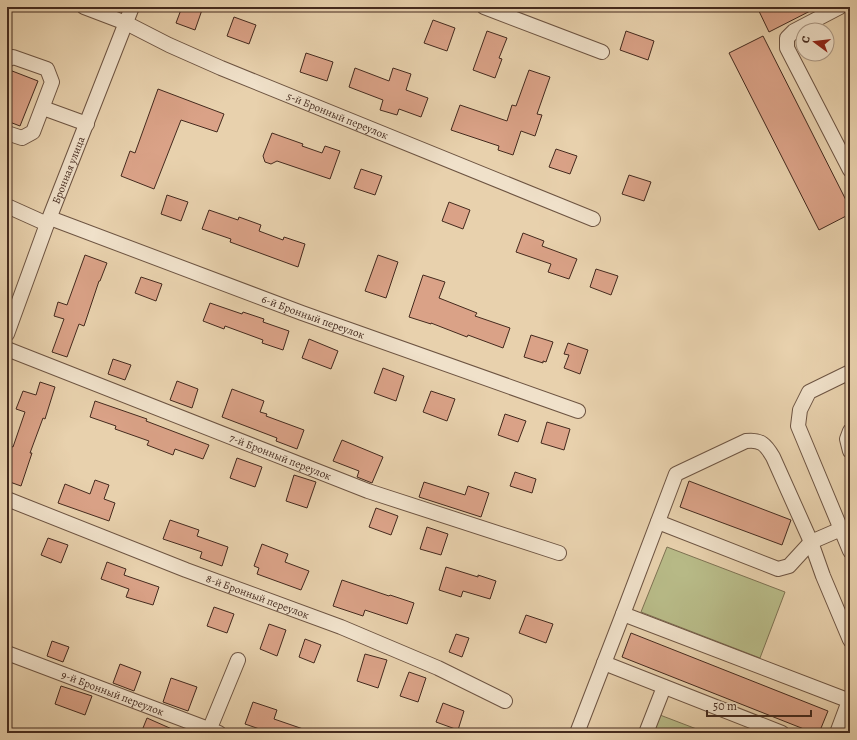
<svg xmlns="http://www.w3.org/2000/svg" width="857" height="740" font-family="Alegreya,serif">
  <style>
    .green { fill: #b8bb88; stroke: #7e7253 }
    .building { fill: #daa287; stroke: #442a1e }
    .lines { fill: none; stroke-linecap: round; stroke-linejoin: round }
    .minor-casing { stroke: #6d5442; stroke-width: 16 }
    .minor { stroke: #f0e1ca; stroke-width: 14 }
    .labels { text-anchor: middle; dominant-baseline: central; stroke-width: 3; stroke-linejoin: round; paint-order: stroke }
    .street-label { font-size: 11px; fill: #442a1e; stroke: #f0e1ca }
  </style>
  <rect width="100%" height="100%" fill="#e8d1ad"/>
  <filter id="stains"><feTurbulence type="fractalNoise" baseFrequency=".005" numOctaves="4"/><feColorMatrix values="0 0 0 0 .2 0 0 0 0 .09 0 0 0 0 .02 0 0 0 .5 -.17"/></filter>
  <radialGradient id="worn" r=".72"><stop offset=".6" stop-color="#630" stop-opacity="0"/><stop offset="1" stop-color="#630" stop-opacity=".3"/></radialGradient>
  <path class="green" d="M667,547l118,45 -25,66 -119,-46z
    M660,715l47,18h-54z"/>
  <path class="building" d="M182,7h21l-8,23 -19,-7z
    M757,7h61l-49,25z
    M234,17l22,8 -7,19 -22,-8z
    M433,20l22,8 -8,23 -23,-8z
    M487,31l20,7 -8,20 3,1 -7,19 -22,-8z
    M626,31l28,10 -6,19 -28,-10z
    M763,36l87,172v6l-31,16 -90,-177z
    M306,53l27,9 -6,19 -27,-9z
    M355,68l34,13 4,-13 18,6 -5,16 22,8 -7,19 -22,-8 -2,6 -17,-5 3,-10 -34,-13z
    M7,69l31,12 -18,45 -13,-5z
    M529,70l21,7 -13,37 5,1 -7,21 -14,-5 -8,24 -15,-5 1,-4 -48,-16 9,-25 47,16 5,-16 4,1z
    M158,89l66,25 -7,18 -36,-12 -27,69 -33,-13 9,-25 5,2z
    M272,133l31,11 -1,2 20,7 3,-7 15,5 -10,28 -53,-18 -6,3 -6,-2 -2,-6z
    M556,149l21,7 -7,18 -21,-7z
    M361,169l21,7 -7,19 -21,-7z
    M629,175l22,7 -7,19 -22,-7z
    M167,195l21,7 -7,19 -20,-7z
    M449,202l21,8 -7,19 -21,-8z
    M209,210l29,10 1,-3 22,8 -2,6 24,9 1,-3 21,7 -7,23 -68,-25 1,-3 -29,-10z
    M523,233l21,8 -2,5 35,13 -8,20 -21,-7 3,-8 -35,-12z
    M85,255l22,8 -7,18h-1l-15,45 -5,-2 -12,33 -15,-5 12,-33 -10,-3 4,-14 9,3z
    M378,255l20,7 -12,36 -21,-7z
    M596,269l22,7 -7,19 -21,-8z
    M423,275l22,7 -6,16 38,15 -2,3 35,12 -7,20 -35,-13 -1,2 -36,-14v1l-22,-7z
    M141,277l21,7 -6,17 -21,-8z
    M210,303l32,11 1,-2 21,7 -1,3 26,9 -6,19 -21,-7 1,-3 -38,-14 -1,3 -21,-8z
    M531,335l22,7 -7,20 -3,-1v2l-19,-6z
    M309,339l29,12 -7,18 -29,-11z
    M568,343l20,7 -8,24 -16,-6 5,-13 -5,-1z
    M113,359l18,6 -6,15 -17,-6z
    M383,368l21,8 -8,25 -22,-8z
    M177,381l21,8 -6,19 -22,-8z
    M40,382l15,5 -10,32 -2,-1 -13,35h2l-11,33 -14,-5v-36l6,2 12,-35 -9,-3 7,-18 13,4z
    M232,389l32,12 -4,11 7,2 -1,2 38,14 -7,19 -21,-8 1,-3 -55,-21z
    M431,391l24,8 -8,22 -24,-9z
    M95,401l52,18 -1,2 63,24 -6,14 -28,-10 -2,6 -26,-10 2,-4 -34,-12 1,-3 -26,-9z
    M505,414l21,7 -8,21 -20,-7z
    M547,422l23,7 -6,21 -23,-7z
    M342,440l41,17 -11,26 -15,-6 2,-6 -26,-10z
    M237,458l25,9 -7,20 -25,-9z
    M515,472l21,7 -4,14 -22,-7z
    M294,475l22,7 -9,26 -21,-7z
    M95,480l14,5 -5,14 11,4 -6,18 -51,-18 7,-19 25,10z
    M689,481l102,39 -9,25 -102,-38z
    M424,482l41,13 3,-9 21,7 -8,24 -62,-20z
    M376,508l22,8 -7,19 -22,-8z
    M170,520l29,10 -2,6 31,11 -6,19 -22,-8 2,-6 -39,-13z
    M427,527l21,7 -7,21 -21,-6z
    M48,538l20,7 -7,18 -20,-8z
    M262,544l26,10 -3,8 24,9 -8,19 -44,-16 2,-6 -5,-2z
    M107,562l19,7 -2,6 35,12 -6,18 -27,-8 3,-8 -28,-10z
    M446,567l32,10v-2l18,6 -6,18 -27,-8 -2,6 -22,-7z
    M342,580l47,16 1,-1 24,8 -7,21 -42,-14 -2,6 -30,-10z
    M214,607l20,7 -7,19 -20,-7z
    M526,615l27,9 -7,19 -27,-10z
    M269,624l17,6 -9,26 -17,-7z
    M631,633l197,78 -9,22h-5l-192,-76z
    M456,634l13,4 -7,19 -13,-5z
    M305,639l16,6 -7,18 -15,-6z
    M52,641l17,6 -6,15 -16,-6z
    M365,654l22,6 -9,28 -21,-7z
    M120,664l21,8 -7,19 -21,-8z
    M409,672l17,6 -8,24 -18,-6z
    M171,678l26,9 -9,24 -25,-9z
    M61,686l31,10 -7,19 -30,-11z
    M253,702l24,8 -3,9 35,12v2h-38l-26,-9z
    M443,703l21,8 -6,19 -22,-8z
    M147,718l34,15h-40z"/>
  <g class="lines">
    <g class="minor-casing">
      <g id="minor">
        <path id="s1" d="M84,7l42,16 43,22 52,23 372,151"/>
        <path d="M484,7l118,45"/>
        <path d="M840,7l-46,24 -7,7v10l63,122"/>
        <path d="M7,60l6,-3 34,12 5,13 -19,50 -11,6 -15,-5"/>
        <path d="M43,108l44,16"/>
        <path d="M7,206l40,18"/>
        <path id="s2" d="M50,218l252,95 276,98"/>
        <path id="s3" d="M7,334l40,-110 85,-217"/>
        <path id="s4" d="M7,349l361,142 191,62"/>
        <path d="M850,372l-41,20 -9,18 -2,16 52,125"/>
        <path d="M850,431l-3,8 3,12"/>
        <path id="s5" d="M7,499l179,71 155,57 97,41 67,33"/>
        <path d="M658,522l120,47 11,-3 22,-24 30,-13"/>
        <path d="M623,614l227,87"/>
        <path id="s6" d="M7,653l212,80"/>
        <path d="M604,663l178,70"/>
        <path d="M208,733l30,-73"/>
        <path d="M577,733l46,-119 53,-140 70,-33c15,-2 20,4 27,16l38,85 12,34 27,64"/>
        <path d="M646,733l18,-46"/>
        <path d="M837,733l12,-32"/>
      </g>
    </g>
    <use href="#minor" class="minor"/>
  </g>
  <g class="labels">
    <g class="street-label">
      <text stroke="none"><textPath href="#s1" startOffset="276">5-й Бронный переулок</textPath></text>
      <text stroke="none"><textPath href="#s3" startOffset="175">Бронная улица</textPath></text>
      <text stroke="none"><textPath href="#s2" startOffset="281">6-й Бронный переулок</textPath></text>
      <text stroke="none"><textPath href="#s4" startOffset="294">7-й Бронный переулок</textPath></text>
      <text stroke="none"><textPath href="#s5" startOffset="269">8-й Бронный переулок</textPath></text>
      <text stroke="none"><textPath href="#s6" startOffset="113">9-й Бронный переулок</textPath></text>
    </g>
  </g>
  <rect width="857" height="740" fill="none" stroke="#e8d1ad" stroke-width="24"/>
  <rect x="8" y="8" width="841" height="724" fill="none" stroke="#442a1e" stroke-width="2"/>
  <rect x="12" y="12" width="833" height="716" fill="none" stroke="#442a1e"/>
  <g transform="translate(815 42) rotate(285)"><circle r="19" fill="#f0e1ca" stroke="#ab9885"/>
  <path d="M0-3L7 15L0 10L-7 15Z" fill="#8f2418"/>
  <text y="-6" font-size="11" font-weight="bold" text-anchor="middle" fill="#442a1e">С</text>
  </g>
  <path d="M707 710v6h104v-6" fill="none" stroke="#442a1e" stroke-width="2"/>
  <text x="713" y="710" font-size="12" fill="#442a1e" stroke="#f0e1ca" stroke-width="3" paint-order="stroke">50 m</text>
  <rect width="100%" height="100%" filter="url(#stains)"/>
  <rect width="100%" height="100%" fill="url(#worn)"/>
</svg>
